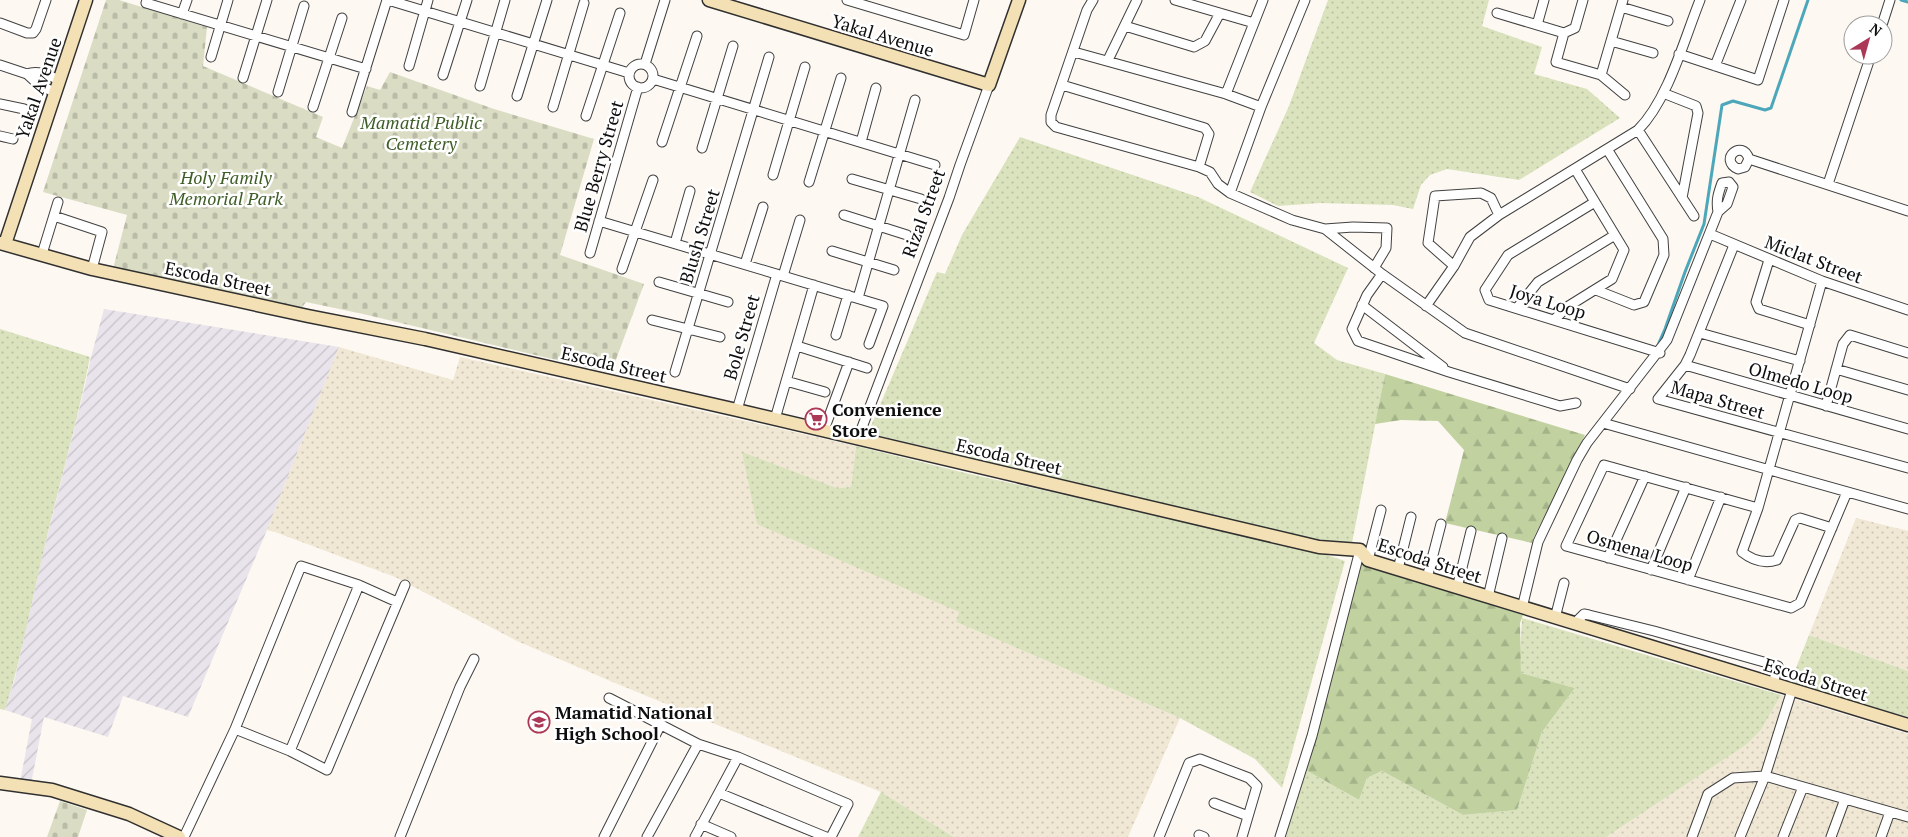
<svg xmlns="http://www.w3.org/2000/svg" width="1908" height="837" font-family="'PT Serif',serif">
  <style>
    .industrial { fill: url(#industrial-furrows) }
    .farmland { fill: url(#farmland-dots) }
    .grass { fill: url(#grass-dots) }
    .forest { fill: url(#forest-firs) }
    .cemetery { fill: url(#cemetery-stones) }
    .lines { fill: none; stroke-linecap: round; stroke-linejoin: round }
    .stream { stroke: #4da7bb; stroke-width: 3 }
    .street-casing { stroke: #414141; stroke-width: 11 }
    .secondary-casing { stroke: #303030; stroke-width: 15 }
    .street { stroke: #fff; stroke-width: 9 }
    .secondary { stroke: #f4e0b5; stroke-width: 12 }
    .labels { text-anchor: middle; dominant-baseline: central; stroke-width: 5; stroke-linejoin: round; paint-order: stroke }
    .street-label { font-size: 18px; fill: #0e0e0e; stroke: #fff }
    .park-label { font-size: 18px; font-style: italic; fill: #3e5d27; stroke: #fff }
    .poi-label { font-size: 18px; font-weight: bold; fill: #0e0e0e; stroke: #fff; text-anchor: start }
  </style>
  <defs>
    <pattern id="industrial-furrows" width="10" height="10" patternUnits="userSpaceOnUse" patternTransform="scale(1.25)"><rect width="10" height="10" fill="#e9e4eb"/><path d="M-1 1l2-2M0 10L10 0M9 11l2-2" fill="none" stroke="#c7c2c8"/></pattern>
    <pattern id="farmland-dots" width="8" height="8" patternUnits="userSpaceOnUse" patternTransform="scale(1.25)"><rect width="8" height="8" fill="#f0e8d4"/><path d="M2 2h.1M6 6h.1" fill="none" stroke="#cdc6b5" stroke-width="1.8" stroke-linecap="round"/></pattern>
    <pattern id="grass-dots" width="8" height="8" patternUnits="userSpaceOnUse" patternTransform="scale(1.25)"><rect width="8" height="8" fill="#dae3be"/><path d="M2 2h.1M6 6h.1" fill="none" stroke="#bac2a2" stroke-width="1.8" stroke-linecap="round"/></pattern>
    <pattern id="forest-firs" width="22" height="20" patternUnits="userSpaceOnUse" patternTransform="scale(1.25)"><rect width="22" height="20" fill="#c1d2a0"/><path d="M5 1l3.5 6h-7zM16 11l3.5 6h-7z" fill="#a5b389"/></pattern>
    <pattern id="cemetery-stones" width="16" height="16" patternUnits="userSpaceOnUse" patternTransform="scale(1.25)"><rect width="16" height="16" fill="#daddc4"/><path d="M2 7V4a2 2 0 0 1 4 0v3zM10 15v-3a2 2 0 0 1 4 0v3z" fill="#babca7"/></pattern>
  </defs>
  <rect width="100%" height="100%" fill="#fdf8f1"/>
  <path class="industrial" d="M104,309l235,38 -72,183 -79,187 -65,-21 -15,41 -64,-20 -13,67 -11,-2 12,-63 -27,-9 10,-32 27,-121 42,-167 7,-33z"/>
  <path class="farmland" d="M339,347l114,33 7,-23 396,89 -5,41 -14,1 -95,-35 217,159 -3,10 224,96 -52,119h-174l-73,-45 -266,-109 -98,-42 -122,-64 -120,-45 -8,-2z
    M1856,518l52,13v140l-99,-36z
    M1781,695l127,39v103h-302l140,-92 15,-15z"/>
  <path class="grass" d="M1328,0h161l-7,26 60,21 -8,27 53,15 33,29 -101,62 -72,-11 -17,6 -9,10 -8,24 -20,-4 -73,-2 -42,3 -28,-14 39,-86z
    M1020,137l178,60 150,71 -34,75 23,17 48,14 -34,174 -483,-115 69,-161 8,2 17,-39z
    M0,329l90,28c-13,68 -33,134 -48,201 -12,50 -21,102 -37,152l-5,-1z
    M856,446l105,26 354,79 30,10 -63,227 -27,-29 -75,-41 -224,-96 3,-10 -202,-88 -15,-72 95,36 14,-1z
    M1522,618l259,77 -20,35 -15,15 -140,92h-320l18,-68 55,31 8,-22 15,-7 81,44 54,-5 25,-78 33,-44 -54,-15 -1,-20z
    M1809,635l99,36v46l-118,-34z
    M881,792l73,45h-96z"/>
  <path class="forest" d="M1385,374l200,61 -51,102 -2,6 -87,-20 19,-73 -26,-29 -37,-1 -26,4z
    M1355,562l168,53 -3,8 1,50 54,15 -33,44 -25,78 -54,5 -81,-44 -15,7 -8,22 -55,-31z"/>
  <path class="cemetery" d="M106,0h13l88,27 -4,39 120,51 -7,20 26,11 25,-62 13,4 10,-18 104,37 100,30 -34,116 84,29 -33,89 -248,-59 -57,-12 -6,8 -187,-41 14,-54 -84,-23z
    M60,801l27,9 -9,27h-31z"/>
  <g class="lines">
    <path class="stream" d="M1901,0l7,2
      M1658,345l7,-16 20,-57 19,-48 18,-119 11,-4 32,9 6,-2 37,-108"/>
    <g class="street-casing">
      <path id="street" d="M147,0l-1,3 220,66
        M388,0l241,73
        M847,0l117,35 10,-35
        M1093,0l-6,10 -36,105v7l5,5 143,40 11,5 8,12 12,9 62,27 33,9 28,-2 34,1 -1,20 -12,20
        M1175,0l79,23
        M1621,7l47,14
        M1497,13l67,20 11,-5 8,-28
        M182,14l5,-14
        M0,23l27,10h6l3,-4 10,-29
        M1537,25l7,-25
        M1882,25l8,-25
        M1125,26l69,21 11,-6 15,-28
        M1564,33l-8,29 45,13 24,20
        M1611,41l42,12
        M1074,52l152,42 35,13
        M1679,54l79,26 26,-80
        M211,57l17,-57
        M1108,60l29,-60
        M645,64l20,-64
        M629 76a12 12 0 1 1 24 0a12 12 0 1 1-24 0Z
        M0,65l27,9 13,12 15,6
        M409,66l19,-66
        M1715,66l26,-66
        M27,74c11,-4 21,1 32,6
        M443,75l24,-75
        M1601,75l22,-75
        M243,78l24,-78
        M653,79l282,86
        M1062,85l143,43 4,6 -10,33
        M480,86l25,-86
        M278,92l26,-86
        M1663,93l33,13 2,7 -16,85
        M1226,94l37,-94
        M517,96l30,-96
        M0,104l24,5
        M313,107l29,-89
        M553,107l31,-104
        M352,112l35,-112
        M586,116l34,-103
        M1638,130l56,86
        M0,136l13,3
        M662,142l35,-106
        M861,142l15,-54
        M702,148l31,-102
        M1749,159l-4,8 -7,2c-20,-9 4,-31 11,-10l159,52
        M773,175l32,-108
        M852,179l69,20
        M809,182l32,-104
        M1828,184l43,-129
        M1230,193l31,-86 44,-107
        M1595,202l-87,53 -23,35 4,10 171,53
        M1718,212c-2,-12 0,-18 4,-29l7,-1
        M844,215l63,20
        M1499,215l-8,-17 -10,-5 -46,3 -7,47 26,23 16,-29 29,-22 139,-85c30,-30 46,-90 62,-130
        M54,216l48,16 -10,37
        M599,221l284,85 -14,38
        M1325,229l57,45 83,59 165,56
        M1710,234l112,47 86,29
        M675,243l15,-52
        M1734,245l-44,110 -5,10 -27,34 250,69
        M832,251l62,19
        M590,253l48,-166
        M42,254l16,-52
        M1769,260l-13,42 3,7 51,16
        M745,264l18,-57
        M622,269l31,-89
        M1382,274l-15,21 -15,34 6,12 91,31 111,34 16,-3
        M783,276l17,-56
        M1822,281l-64,227 -16,44c10,8 22,12 35,8l18,-40 5,-2 32,10
        M659,282l69,20
        M1596,290l38,15 10,-3 20,-47 -1,-16 -56,-90
        M858,298l57,-198
        M1362,305l81,62
        M1426,306l28,-40
        M1517,308l21,-26 77,-47
        M1555,319l12,-12 45,-28 12,-29 -49,-81
        M652,320l68,17
        M1700,333l100,28
        M836,335l12,-40
        M797,346l70,22
        M1685,365l223,64
        M1836,369l72,21
        M675,372l94,-315
        M786,381l39,11
        M1826,406l17,-62 7,-9 58,18
        M737,410l40,-136
        M775,419l39,-134
        M1603,423l305,86
        M824,430l25,-68
        M858,438l91,-240 11,-33 29,-80
        M1758,508l-154,-43 -38,81 225,62 9,-5 47,-111
        M1608,558l37,-82
        M1368,560l13,-50
        M1398,569l13,-52
        M1651,570l35,-83
        M1427,578l14,-54
        M1688,580l33,-83
        M1457,588l14,-57
        M1488,597l14,-59
        M1522,608l16,-66 39,-82 10,-17 80,-103 51,-128 9,-8 6,-17 -4,-5
        M1555,618l9,-35
        M1574,624l10,-10 5,1 65,16 124,35 -5,18
        M609,698l89,46 40,13 110,47 -17,33
        M235,729l55,22 37,19 78,-185
        M290,751l69,-166
        M719,793l107,44
        M1214,803l34,13
        M701,824l30,13
        M1199,835l5,2
        M184,837l51,-108 66,-163 58,19 38,17
        M400,837l60,-150 14,-28
        M604,837l57,-113
        M647,837l51,-93
        M695,837l43,-80
        M1159,837l30,-74 11,-4 49,19 8,8 -15,51
        M1280,837l32,-101 48,-186
        M1692,837l16,-43 25,-16 32,-2 143,41
        M1740,837l25,-61 27,-86
        M1783,837l20,-50
        M1831,837l14,-38
        M1881,837l9,-25"/>
    </g>
    <g class="secondary-casing">
      <path id="secondary" d="M709,0l280,85 30,-85
        M0,243l92,26 216,47 117,23 312,71 582,137 41,3 8,10 540,165
        M5,244l81,-244
        M0,783l52,7 77,24 50,23"/>
    </g>
    <use href="#street" class="street"/>
    <use href="#secondary" class="secondary"/>
  </g>
  <defs>
    <g id="supermarket-ring" transform="scale(1.125)"><circle r="9.5" fill="#fff" stroke="#ac3857" stroke-width="1.5"/><path d="M-6-5.5h2.5l.6 2H6L4.5 2H-2.5L-4.4-4H-6ZM-1.5 3.2a1.3 1.3 0 1 0 .1 0ZM3 3.2a1.3 1.3 0 1 0 .1 0Z" fill="#ac3857"/></g>
    <g id="school-ring" transform="scale(1.125)"><circle r="9.5" fill="#fff" stroke="#ac3857" stroke-width="1.5"/><path d="M0-5L7-2L0 1L-7-2ZM-4 1L0 2.5L4 1V4Q0 6-4 4Z" fill="#ac3857"/></g>
  </defs>
  <g fill-rule="evenodd">
    <use href="#supermarket-ring" x="816" y="419"/>
    <use href="#school-ring" x="539" y="722"/>
  </g>
  <g class="labels">
    <g class="street-label">
      <text transform="translate(883 35) rotate(17)">Yakal Avenue</text>
      <text transform="translate(38 88) rotate(-71)">Yakal Avenue</text>
      <text transform="translate(598 166) rotate(-74)">Blue Berry Street</text>
      <text transform="translate(923 213) rotate(-70)">Rizal Street</text>
      <text transform="translate(699 236) rotate(-73)">Blush Street</text>
      <text transform="translate(1814 259) rotate(21)">Miclat Street</text>
      <text transform="translate(218 278) rotate(12)">Escoda Street</text>
      <text transform="translate(1548 301) rotate(17)">Joya Loop</text>
      <text transform="translate(741 337) rotate(-74)">Bole Street</text>
      <text transform="translate(614 364) rotate(13)">Escoda Street</text>
      <text transform="translate(1801 382) rotate(16)">Olmedo Loop</text>
      <text transform="translate(1718 399) rotate(16)">Mapa Street</text>
      <text transform="translate(1009 456) rotate(13)">Escoda Street</text>
      <text transform="translate(1640 550) rotate(16)">Osmena Loop</text>
      <text transform="translate(1430 560) rotate(18)">Escoda Street</text>
      <text transform="translate(1816 679) rotate(17)">Escoda Street</text>
    </g>
    <g class="park-label">
      <text x="421" y="122">Mamatid Public<tspan x="421" dy="21">Cemetery</tspan></text>
      <text x="226" y="177">Holy Family<tspan x="226" dy="21">Memorial Park</tspan></text>
    </g>
    <g class="poi-label">
      <text x="832" y="409">Convenience<tspan x="832" dy="21">Store</tspan></text>
      <text x="555" y="712">Mamatid National<tspan x="555" dy="21">High School</tspan></text>
    </g>
  </g>
  <g transform="translate(1868 40) rotate(37)"><circle r="24" fill="#ffffff" stroke="#9f9f9f"/>
  <path d="M0-4L9 19L0 12L-9 19Z" fill="#ac3857"/>
  <text y="-8" font-size="14" font-weight="bold" text-anchor="middle" fill="#0e0e0e">N</text>
  </g>
</svg>
